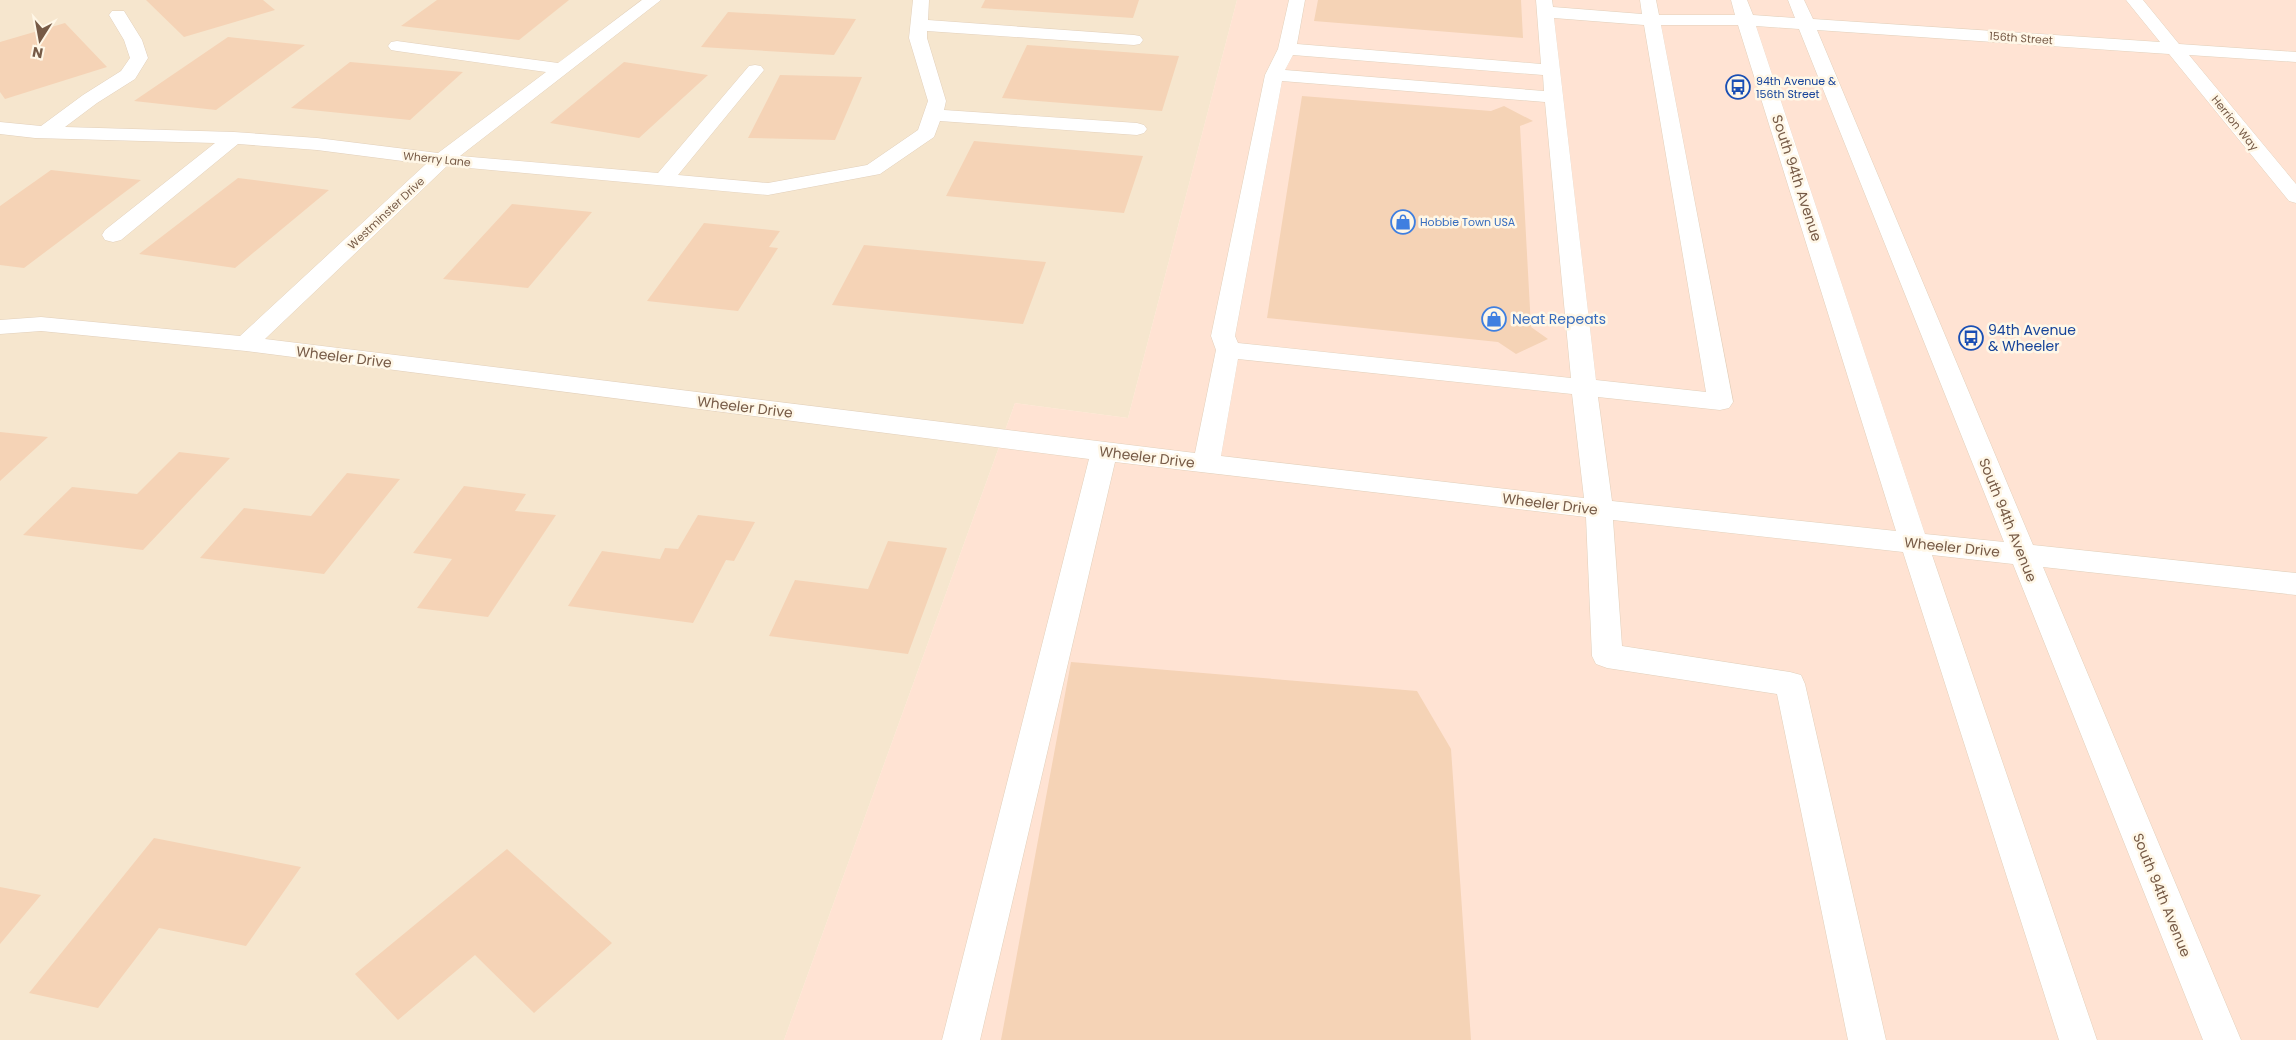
<svg xmlns="http://www.w3.org/2000/svg" width="2296" height="1040" font-family="Poppins,sans-serif">
  <style>
    .residential { fill: #f6e6ce }
    .commercial { fill: #ffe3d3 }
    .building { fill: #f5d3b6 }
    .lines { fill: none; stroke-linecap: round; stroke-linejoin: round }
    .minor-casing { stroke: #e2d0bb; stroke-width: 1 }
    .minor { fill: #fff; fill-rule: evenodd }
    .labels { text-anchor: middle; dominant-baseline: central; stroke-width: 5; stroke-linejoin: round; paint-order: stroke }
    .far-street-label { font-size: 11px; fill: #765a46; stroke: #fff7e7 }
    .far-transit-label { font-size: 11px; fill: #164399; stroke: #fff7e7; text-anchor: start }
    .far-shop-label { font-size: 11px; fill: #366cbe; stroke: #fff7e7; text-anchor: start }
    .street-label { font-size: 14px; fill: #765a46; stroke: #fff7e7 }
    .shop-label { font-size: 14px; fill: #366cbe; stroke: #fff7e7; text-anchor: start }
    .transit-label { font-size: 14px; fill: #164399; stroke: #fff7e7; text-anchor: start }
  </style>
  <rect width="100%" height="100%" fill="#fef4e0"/>
  <path class="residential" d="M0,0h1237l-109,418 -113,-15 -231,637h-784z"/>
  <path class="commercial" d="M1237,0h1059v1040h-1512l231,-637 113,15z"/>
  <path class="building" d="M146,0h117l12,10 -91,27z
    M437,0h132l-50,40 -118,-14z
    M985,0h154l-6,18 -152,-10z
    M1318,0h203l2,38 -209,-17z
    M728,12l128,7 -22,36 -133,-8z
    M65,23l42,44 -102,32 -5,-7v-50z
    M228,37l77,8 -89,65 -82,-9z
    M1027,45l152,11 -17,55 -160,-13z
    M350,62l113,10 -53,48 -119,-12z
    M624,62l84,13 -69,63 -89,-15z
    M780,75l82,2 -27,63 -87,-2z
    M1302,96l189,15 13,-5 29,15 -13,5 11,201 17,12 -32,15 -18,-12 -231,-24z
    M974,141l169,15 -19,57 -178,-17z
    M51,170l90,10 -117,88 -24,-3v-59z
    M238,178l91,12 -94,78 -96,-14z
    M512,204l80,8 -64,76 -85,-9z
    M704,223l76,8 -11,16 9,1 -40,63 -91,-10z
    M864,245l182,17 -23,62 -191,-19z
    M0,432l48,5 -48,44z
    M179,452l51,6 -87,92 -120,-15 49,-48 65,7z
    M347,473l53,6 -76,95 -124,-16 44,-50 67,8z
    M464,486l62,8 -11,17 41,4 -68,102 -71,-9 35,-49 -39,-6z
    M698,515l57,7 -21,39 -8,-1 -33,63 -125,-17 34,-55 58,8 5,-11 13,1z
    M888,541l59,7 -39,106 -139,-18 26,-56 73,9z
    M1071,662l346,29 34,58 20,291h-470z
    M154,838l147,29 -55,79 -87,-18 -61,80 -69,-15z
    M507,849l105,94 -78,70 -59,-58 -77,65 -43,-46z
    M0,887l41,8 -41,49z"/>
  <g class="lines">
    <g class="minor-casing">
      <path id="minor" d="M642,0h19l-201,156 198,17 91,-107 6,-1 6,1 3,4 -86,105 90,8 99,-18 51,-35 10,-29 -19,-63 4,-38h16l-1,20 206,15 6,1 3,4 -3,4 -6,1 -207,-14v7l19,63 -2,9 193,13 7,2 3,4 -3,4 -7,2 -197,-14 -6,16 -54,37 -112,21 -321,-29 -182,173 930,114 21,-103 -5,-14 54,-261 13,-26 11,-49h16l-8,44 244,20 -5,-64h16l1,7 89,7 -2,-14h16l3,15h76l-4,-15h16l6,15 42,3 -7,-18h16l9,19 347,23 -34,-42h17l36,44 117,8v10l-107,-7 107,129v19l-7,-2 -120,-147 -352,-24 216,515 263,28v22l-253,-28 198,473h-38l-190,-476 -81,-9 165,485h-38l-156,-488 -290,-32 9,126 168,26 11,3 4,9 81,356h-38l-71,-346 -170,-26 -11,-4 -4,-8 -6,-139 -471,-55 -135,578h-38l147,-581 -843,-108 -205,-20 -41,3v-14l41,-3 199,19 186,-172 -109,-14 -79,-6 -117,96 -8,2 -8,-2 -3,-5 3,-5 110,-87 -180,-5 -35,-4v-12l41,4 42,-31 38,-24 9,-13 -6,-18 -15,-25 3,-4h12l18,29 6,18 -13,21 -38,24 -32,24 169,5 83,6 121,15 108,-81 -149,-21 -6,-1 -3,-4 3,-4 6,-1 161,22zM1554,18l90,7 62,367 -110,-12zM1661,25h77l158,506 -284,-30 -14,-104 122,13 9,-2 4,-6zM1756,26l43,3 205,513 -79,-8zM1293,55l250,20 1,16 -259,-21zM1282,81l263,21 26,276 -333,-35 -3,-7zM1238,359l334,35 12,104 -363,-42z"/>
    </g>
    <use href="#minor" class="minor"/>
  </g>
  <defs>
    <g id="bus-ring" transform="scale(1.25)"><circle r="9.5" fill="#fff7e7" stroke="#1a4fb4" stroke-width="1.5"/><path d="M-5-6H5V4H4V6H2V4H-2V6H-4V4H-5ZM-3.5-4V0h7V-4ZM-3.5 1.2v1.5H-2V1.2ZM2 1.2v1.5H3.5V1.2Z" fill="#1a4fb4"/></g>
    <g id="shop-ring" transform="scale(1.25)"><circle r="9.5" fill="#fff7e7" stroke="#3f7fe0" stroke-width="1.5"/><path d="M-5-2.5h2.3a2.7 3.5 0 0 1 5.4 0H5L5.5 6h-11ZM-1.5-2.5h3a1.5 2.3 0 0 0-3 0Z" fill="#3f7fe0"/></g>
  </defs>
  <g fill-rule="evenodd">
    <use href="#bus-ring" x="1738" y="87"/>
    <use href="#shop-ring" x="1403" y="222"/>
    <use href="#shop-ring" x="1494" y="319"/>
    <use href="#bus-ring" x="1971" y="338"/>
  </g>
  <g class="labels">
    <g class="far-street-label">
      <text transform="translate(2021 38) rotate(4)">156th Street</text>
      <text transform="translate(2235 123) rotate(51)">Herrion Way</text>
      <text transform="translate(437 159) rotate(6)">Wherry Lane</text>
      <text transform="translate(386 213) rotate(-43)">Westminster Drive</text>
    </g>
    <g class="far-transit-label">
      <text x="1756" y="81">94th Avenue &amp;<tspan x="1756" dy="13">156th Street</tspan></text>
    </g>
    <g class="far-shop-label">
      <text x="1420" y="222">Hobbie Town USA</text>
    </g>
    <g class="street-label">
      <text transform="translate(1797 178) rotate(72)">South 94th Avenue</text>
      <text transform="translate(344 357) rotate(7)">Wheeler Drive</text>
      <text transform="translate(745 407) rotate(7)">Wheeler Drive</text>
      <text transform="translate(1147 457) rotate(7)">Wheeler Drive</text>
      <text transform="translate(1550 504) rotate(7)">Wheeler Drive</text>
      <text transform="translate(2008 520) rotate(68)">South 94th Avenue</text>
      <text transform="translate(1952 547) rotate(6)">Wheeler Drive</text>
      <text transform="translate(2162 895) rotate(68)">South 94th Avenue</text>
    </g>
    <g class="shop-label">
      <text x="1512" y="319">Neat Repeats</text>
    </g>
    <g class="transit-label">
      <text x="1988" y="330">94th Avenue<tspan x="1988" dy="16">&amp; Wheeler</tspan></text>
    </g>
  </g>
  <g transform="translate(40 40) rotate(191)" stroke="#fff7e7" stroke-width="4" paint-order="stroke">
  <path d="M0-4L9 19L0 12L-9 19Z" fill="#765a46"/>
  <text y="-8" font-size="14" font-weight="bold" text-anchor="middle" fill="#765a46">N</text>
  </g>
</svg>
